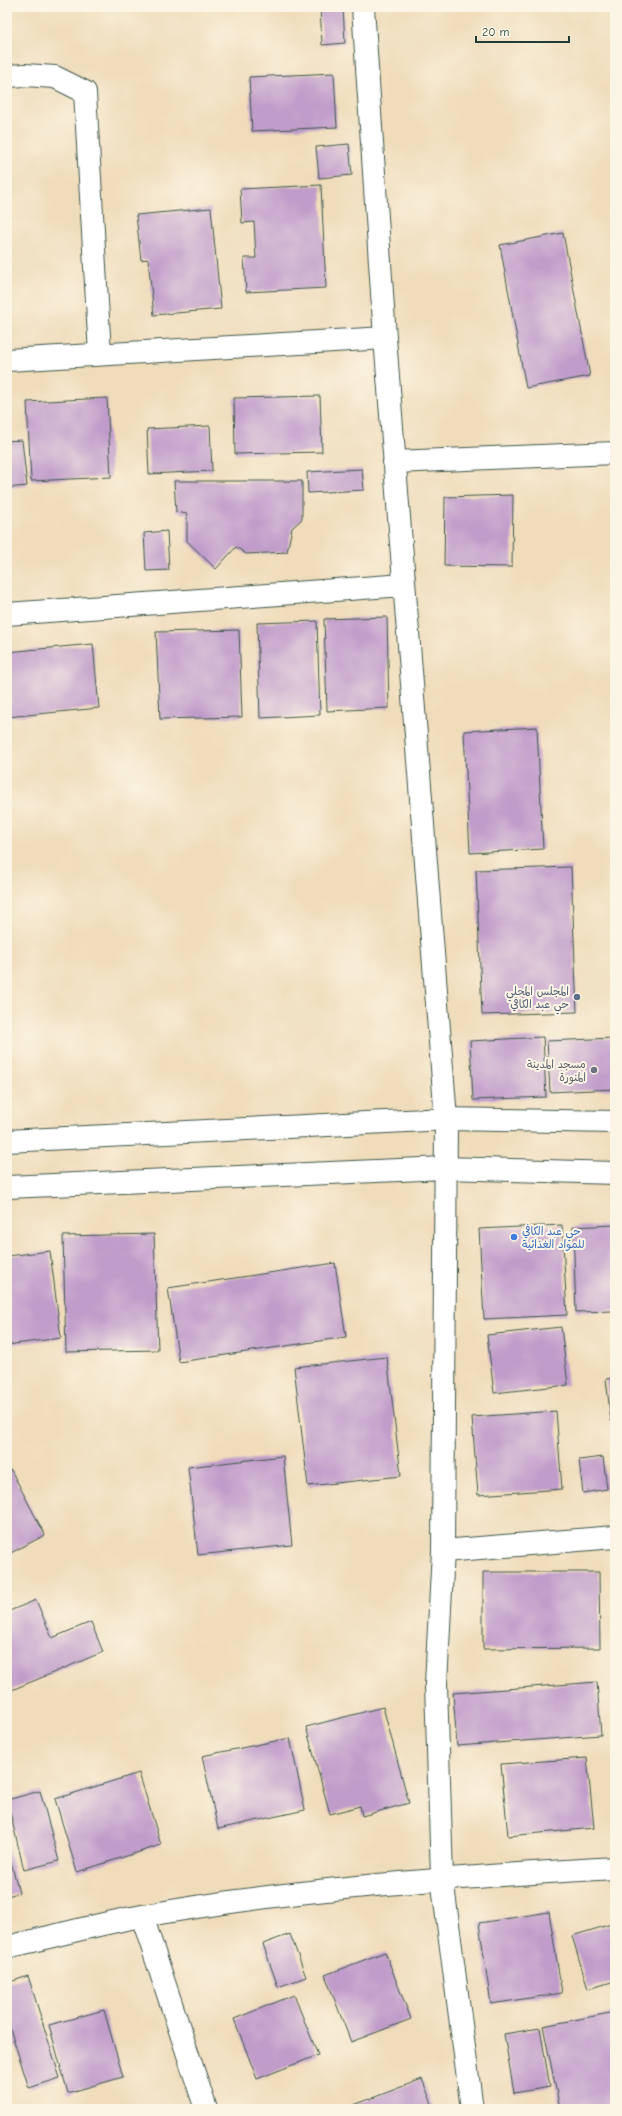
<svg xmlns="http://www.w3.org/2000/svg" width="622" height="2116" font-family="'Comic Neue','Playpen Sans Arabic',sans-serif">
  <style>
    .building { fill: #bf9cca }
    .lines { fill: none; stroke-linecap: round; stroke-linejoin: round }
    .minor-casing { stroke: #3e5548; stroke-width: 24 }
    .minor { stroke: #fff; stroke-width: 22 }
    .service-dot { fill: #5c6f8a; stroke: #fcf5e5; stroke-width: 1.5 }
    .worship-dot { fill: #6b7280; stroke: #fcf5e5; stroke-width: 1.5 }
    .shop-dot { fill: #3f7fe0; stroke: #fcf5e5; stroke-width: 1.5 }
    .labels { text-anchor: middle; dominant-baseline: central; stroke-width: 4; stroke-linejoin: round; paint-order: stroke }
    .service-label { font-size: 11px; fill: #4e5e75; stroke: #fcf5e5; text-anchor: end }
    .worship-label { font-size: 11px; fill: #5b616d; stroke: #fcf5e5; text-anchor: end }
    .shop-label { font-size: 11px; fill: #366cbe; stroke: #fcf5e5; text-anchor: start }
  </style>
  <rect width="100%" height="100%" fill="#fcf5e5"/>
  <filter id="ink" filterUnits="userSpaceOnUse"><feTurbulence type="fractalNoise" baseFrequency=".025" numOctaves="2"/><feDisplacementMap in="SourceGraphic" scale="8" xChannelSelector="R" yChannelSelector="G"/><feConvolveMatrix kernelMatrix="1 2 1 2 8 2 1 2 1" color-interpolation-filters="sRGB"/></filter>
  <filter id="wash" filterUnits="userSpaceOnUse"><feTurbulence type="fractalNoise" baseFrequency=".012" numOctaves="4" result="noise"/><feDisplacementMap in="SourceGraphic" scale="16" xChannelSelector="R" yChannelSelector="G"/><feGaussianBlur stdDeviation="0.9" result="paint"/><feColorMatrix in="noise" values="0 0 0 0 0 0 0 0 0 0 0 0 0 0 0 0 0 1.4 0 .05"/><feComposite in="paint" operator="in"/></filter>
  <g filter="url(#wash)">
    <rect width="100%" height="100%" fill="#efdcba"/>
    <g id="blocks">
      <path class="building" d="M320,7h23l2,36 -23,2z
        M7,26h1l1,15h-2z
        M334,73l3,54 -85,4 -3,-54z
        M349,144l3,31 -33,3 -3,-31z
        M321,185l5,103 -80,4 -2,-34h12l-2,-36 -12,1 -2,-34z
        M211,208l10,101 -67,6 -6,-56 -7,1 -5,-45z
        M563,233l27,143 -64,12 -26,-143z
        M320,396l2,56 -87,2 -1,-56z
        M107,398l4,79 -80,4 -4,-79z
        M210,426l2,45 -63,3 -2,-45z
        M22,440l5,46 -20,2v-47z
        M362,469l2,21 -56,3 -1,-21z
        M174,481h128v38l-10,9 -5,24 -41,2 -10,-7 -20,22 -29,-28v-27l-11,-2z
        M513,495l-1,72 -68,-1 1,-69z
        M167,531l2,39 -23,1 -2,-38z
        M387,617l2,91 -62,3 -3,-92z
        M317,621l3,94 -60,3 -3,-95z
        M239,630l3,87 -82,2 -4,-87z
        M93,644l6,64 -92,9v-65z
        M537,727l6,122 -73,4 -6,-122z
        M571,867l6,145 -95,3 -6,-145z
        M543,1037l3,60 -73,3 -3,-59z
        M615,1038v51l-65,3 -3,-51z
        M562,1225l5,90 -83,4 -5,-90z
        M615,1225v86l-39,1 -3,-85z
        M154,1234l4,116 -92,2 -3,-116z
        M50,1251l11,87 -54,7v-89z
        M335,1263l11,74 -167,25 -11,-74z
        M561,1327l7,58 -74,8 -7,-58z
        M387,1357l14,119 -93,10 -14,-119z
        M615,1378v42l-4,1 -5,-42z
        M556,1411l6,78 -84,6 -6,-78z
        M283,1456l9,89 -94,10 -10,-88z
        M603,1457l4,32 -24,4 -4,-33z
        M11,1470l34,65 -38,20v-83z
        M483,1572h116l1,76 -117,1z
        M615,1577v15h-1l-1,-14z
        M36,1600l16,38 39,-16 12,30 -96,40v-80z
        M597,1682l4,53 -144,11 -4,-53z
        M383,1707l26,96 -47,13 -2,-10 -30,8 -24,-87z
        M290,1738l15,72 -87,19 -16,-73z
        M587,1758l7,70 -86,8 -7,-72z
        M139,1773l22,72 -84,27 -22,-73z
        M40,1791l19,70 -35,9 -17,-70z
        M7,1846l12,47 -12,3z
        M549,1912l13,81 -71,11 -12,-81z
        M615,1923v58l-27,8 -16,-53z
        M290,1934l16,43 -28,10 -15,-43z
        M385,1952l26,67 -60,23 -26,-67z
        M28,1976l32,102 -31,10 -22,-69v-36z
        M294,1995l24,60 -61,24 -23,-60z
        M104,2010l19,67 -55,16 -19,-68z
        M615,2012v97h-55l-17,-83z
        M540,2028l10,59 -36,6 -10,-59z
        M422,2079l12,30h-79l-1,-4z"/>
    </g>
  </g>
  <g filter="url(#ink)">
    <use href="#blocks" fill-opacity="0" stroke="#3e5548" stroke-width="1"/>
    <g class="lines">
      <g class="minor-casing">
        <path id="minor" d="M363,7l22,331 61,781 -3,432 -7,133 6,194 30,231
          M7,76l18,-1 30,2 30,15 15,262
          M7,360l378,-22
          M394,462l221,-9
          M7,614l397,-29
          M7,1141l439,-22 169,3
          M7,1187l438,-19 170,5
          M443,1551l172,-14
          M142,1916l64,193
          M7,1947c45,-10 90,-23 135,-31 156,-28 315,-39 473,-48"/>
      </g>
      <use href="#minor" class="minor"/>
    </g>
  </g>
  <circle class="service-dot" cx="577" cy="997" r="4"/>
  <circle class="worship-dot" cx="594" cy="1070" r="4"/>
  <circle class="shop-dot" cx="514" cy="1237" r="4"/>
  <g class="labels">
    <g class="service-label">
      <text x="569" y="991">المجلس المحلي<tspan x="569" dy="13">حي عبد الكافي</tspan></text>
    </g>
    <g class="worship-label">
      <text x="586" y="1064">مسجد المدينة<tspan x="586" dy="13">المنورة</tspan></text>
    </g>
    <g class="shop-label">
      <text x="522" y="1231">حي عبد الكافي<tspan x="522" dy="13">للمواد الغذائية</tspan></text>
    </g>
  </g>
  <rect width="622" height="2116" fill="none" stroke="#fcf5e5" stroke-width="24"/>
  <path d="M476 36v6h93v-6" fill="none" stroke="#1f3d34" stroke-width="2"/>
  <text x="482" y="36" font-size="12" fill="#1f3d34" stroke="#fcf5e5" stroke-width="3" paint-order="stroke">20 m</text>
</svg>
